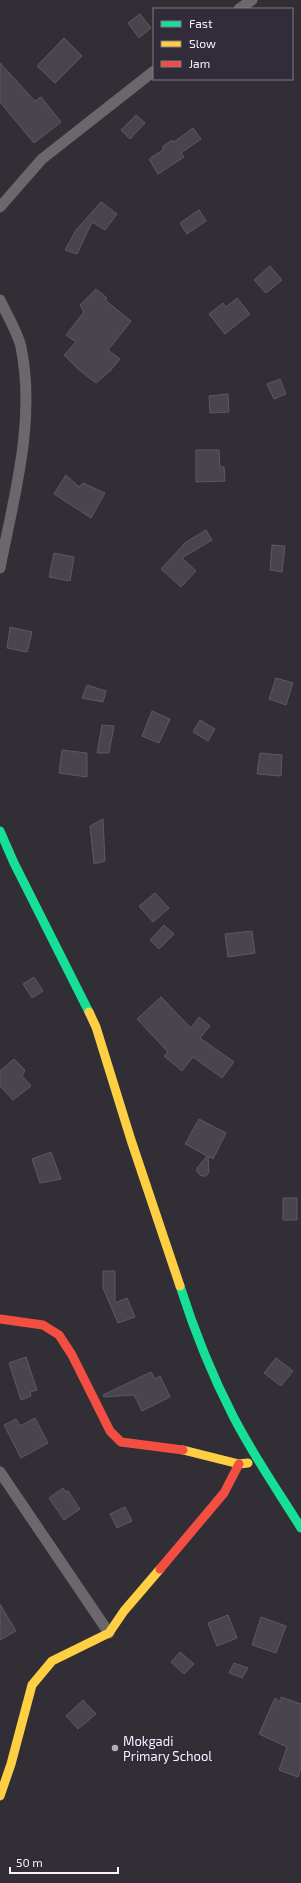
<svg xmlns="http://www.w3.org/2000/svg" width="301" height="1883" font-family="'Exo 2',sans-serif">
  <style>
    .building { fill: #48454c; stroke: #5c5960 }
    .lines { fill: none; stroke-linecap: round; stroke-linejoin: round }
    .street { stroke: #6b686d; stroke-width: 11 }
    .fast { stroke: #16e098; stroke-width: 9 }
    .slow { stroke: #ffcf43; stroke-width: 9 }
    .jam { stroke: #f24e42; stroke-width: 9 }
    .poi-dot { fill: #b2adb7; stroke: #322b3a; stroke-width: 1.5 }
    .labels { text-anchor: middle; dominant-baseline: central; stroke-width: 3; stroke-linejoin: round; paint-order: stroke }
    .poi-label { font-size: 13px; fill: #f7f2fc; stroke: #322b3a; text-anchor: start }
  </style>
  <rect width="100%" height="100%" fill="#322e36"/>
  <path class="building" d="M140,14l11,14 -12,10 -11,-15z
    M64,38l18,18 -27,27 -18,-17z
    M0,63l35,38 6,-4 20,25 -27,21 -34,-41z
    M136,115l9,8 -15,16 -9,-9z
    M193,128l8,11 -20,14 3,4 -26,17 -9,-15 15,-10 -2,-2 10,-7 2,2z
    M101,202l16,12 -12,16 -13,-8 -15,32 -12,-4 11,-20z
    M199,210l7,11 -19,13 -7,-11z
    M270,266l12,14 -16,13 -12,-13z
    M96,289l11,9 -2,2 26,21 -23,29 12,9 -10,12 -14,12 -18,-14 -14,-14 12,-13 -10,-7 18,-23 -4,-7z
    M237,298l13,16 -25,20 -16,-20 14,-11 3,4z
    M280,379l6,15 -12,5 -7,-15z
    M228,394l1,18 -19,1 -1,-17z
    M196,450h23l1,17h4l1,14 -29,1z
    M66,475l13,12 4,-4 22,10 -14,25 -37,-24z
    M206,530l6,10 -30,18 14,13 -15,16 -20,-18 25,-27z
    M272,545l13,1 -3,26 -12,-2z
    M54,553l20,4 -4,24 -21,-4z
    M10,627l22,5 -5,20 -20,-4z
    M276,678l17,5 -7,22 -17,-6z
    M87,685l19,6 -3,11 -21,-4z
    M152,711l18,8 -11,24 -17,-7z
    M200,720l15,9 -7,12 -15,-9z
    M102,725l12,1 -5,27h-12z
    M62,750l25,3v24l-28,-4z
    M260,753l22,2 -1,21 -24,-2z
    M103,819l2,42 -11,3 -4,-38z
    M155,893l14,15 -16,14 -14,-16z
    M164,925l10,9 -15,15 -9,-9z
    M252,931l3,22 -27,4 -3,-23z
    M34,977l9,14 -11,7 -9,-14z
    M161,997l30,31 8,-11 11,9 -10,12 34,24 -12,16 -29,-21 -11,14 -18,-15 4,-4 -31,-33z
    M14,1059l11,11 -3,6 9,10 -18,14 -13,-14v-15z
    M199,1119l27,14 -13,26 -5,-3 1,16 -3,4h-5l-4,-4v-4l10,-12 -22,-12z
    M51,1152l10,27 -21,4 -8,-24z
    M283,1198h14v22h-14z
    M103,1271h12v32l12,-5 8,19 -17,6 -15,-35z
    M26,1357l11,33 -7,2 1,4 -10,4 -12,-37z
    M276,1358l17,13 -12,15 -17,-13z
    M151,1372l4,7 5,-3 10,21 -28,14 -8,-16 -30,2 -1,-2z
    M35,1418l13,25 -27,15 -17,-33 12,-6 4,7z
    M63,1488l3,4 2,-1 12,18 -16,11 -15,-22z
    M125,1507l7,14 -15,7 -7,-14z
    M0,1604l16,27 -16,9z
    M228,1615l9,23 -20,8 -9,-23z
    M261,1617l25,9 -10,27 -24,-8z
    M180,1652l14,12 -10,10 -13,-12z
    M234,1663l14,5 -6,10 -13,-5z
    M281,1697l20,7v64l-3,9 -19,-7 8,-23 -28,-13 16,-36 6,4z
    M83,1700l13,14 -18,15 -12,-13z"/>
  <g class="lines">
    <path class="street" d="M239,9l13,-9
      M0,207l42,-48 112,-88
      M0,300c6,13 18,33 21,47 15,74 -7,149 -21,221
      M0,1472l109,161"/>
    <path class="fast" d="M0,831l14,32 75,149
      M180,1286c14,44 32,89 53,130 20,39 45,75 68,112"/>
    <path class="slow" d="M89,1012l7,15 35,113 49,146
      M183,1450l56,14 9,-1
      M0,1796l11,-32 21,-79 20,-24 57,-28 15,-22 36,-42"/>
    <path class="jam" d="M0,1319l43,6 16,10 13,20 38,76 11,11 62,8
      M160,1569l64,-76 15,-29"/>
  </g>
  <circle class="poi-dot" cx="115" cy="1748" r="4"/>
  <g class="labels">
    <g class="poi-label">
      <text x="123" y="1741">Mokgadi<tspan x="123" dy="15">Primary School</tspan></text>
    </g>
  </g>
  <rect x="153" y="8" width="140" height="72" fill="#322b3a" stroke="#817b88"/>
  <rect x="161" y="21" width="20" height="6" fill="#16e098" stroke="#817b88"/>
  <text x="189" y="28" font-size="12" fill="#f7f2fc">Fast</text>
  <rect x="161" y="41" width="20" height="6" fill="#ffcf43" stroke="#817b88"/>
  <text x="189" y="48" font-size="12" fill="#f7f2fc">Slow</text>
  <rect x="161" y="61" width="20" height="6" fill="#f24e42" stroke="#817b88"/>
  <text x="189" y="68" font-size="12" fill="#f7f2fc">Jam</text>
  <path d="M10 1867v6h108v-6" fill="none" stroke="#f7f2fc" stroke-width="2"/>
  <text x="16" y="1867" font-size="12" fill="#f7f2fc" stroke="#322b3a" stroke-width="3" paint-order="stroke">50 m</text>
</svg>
